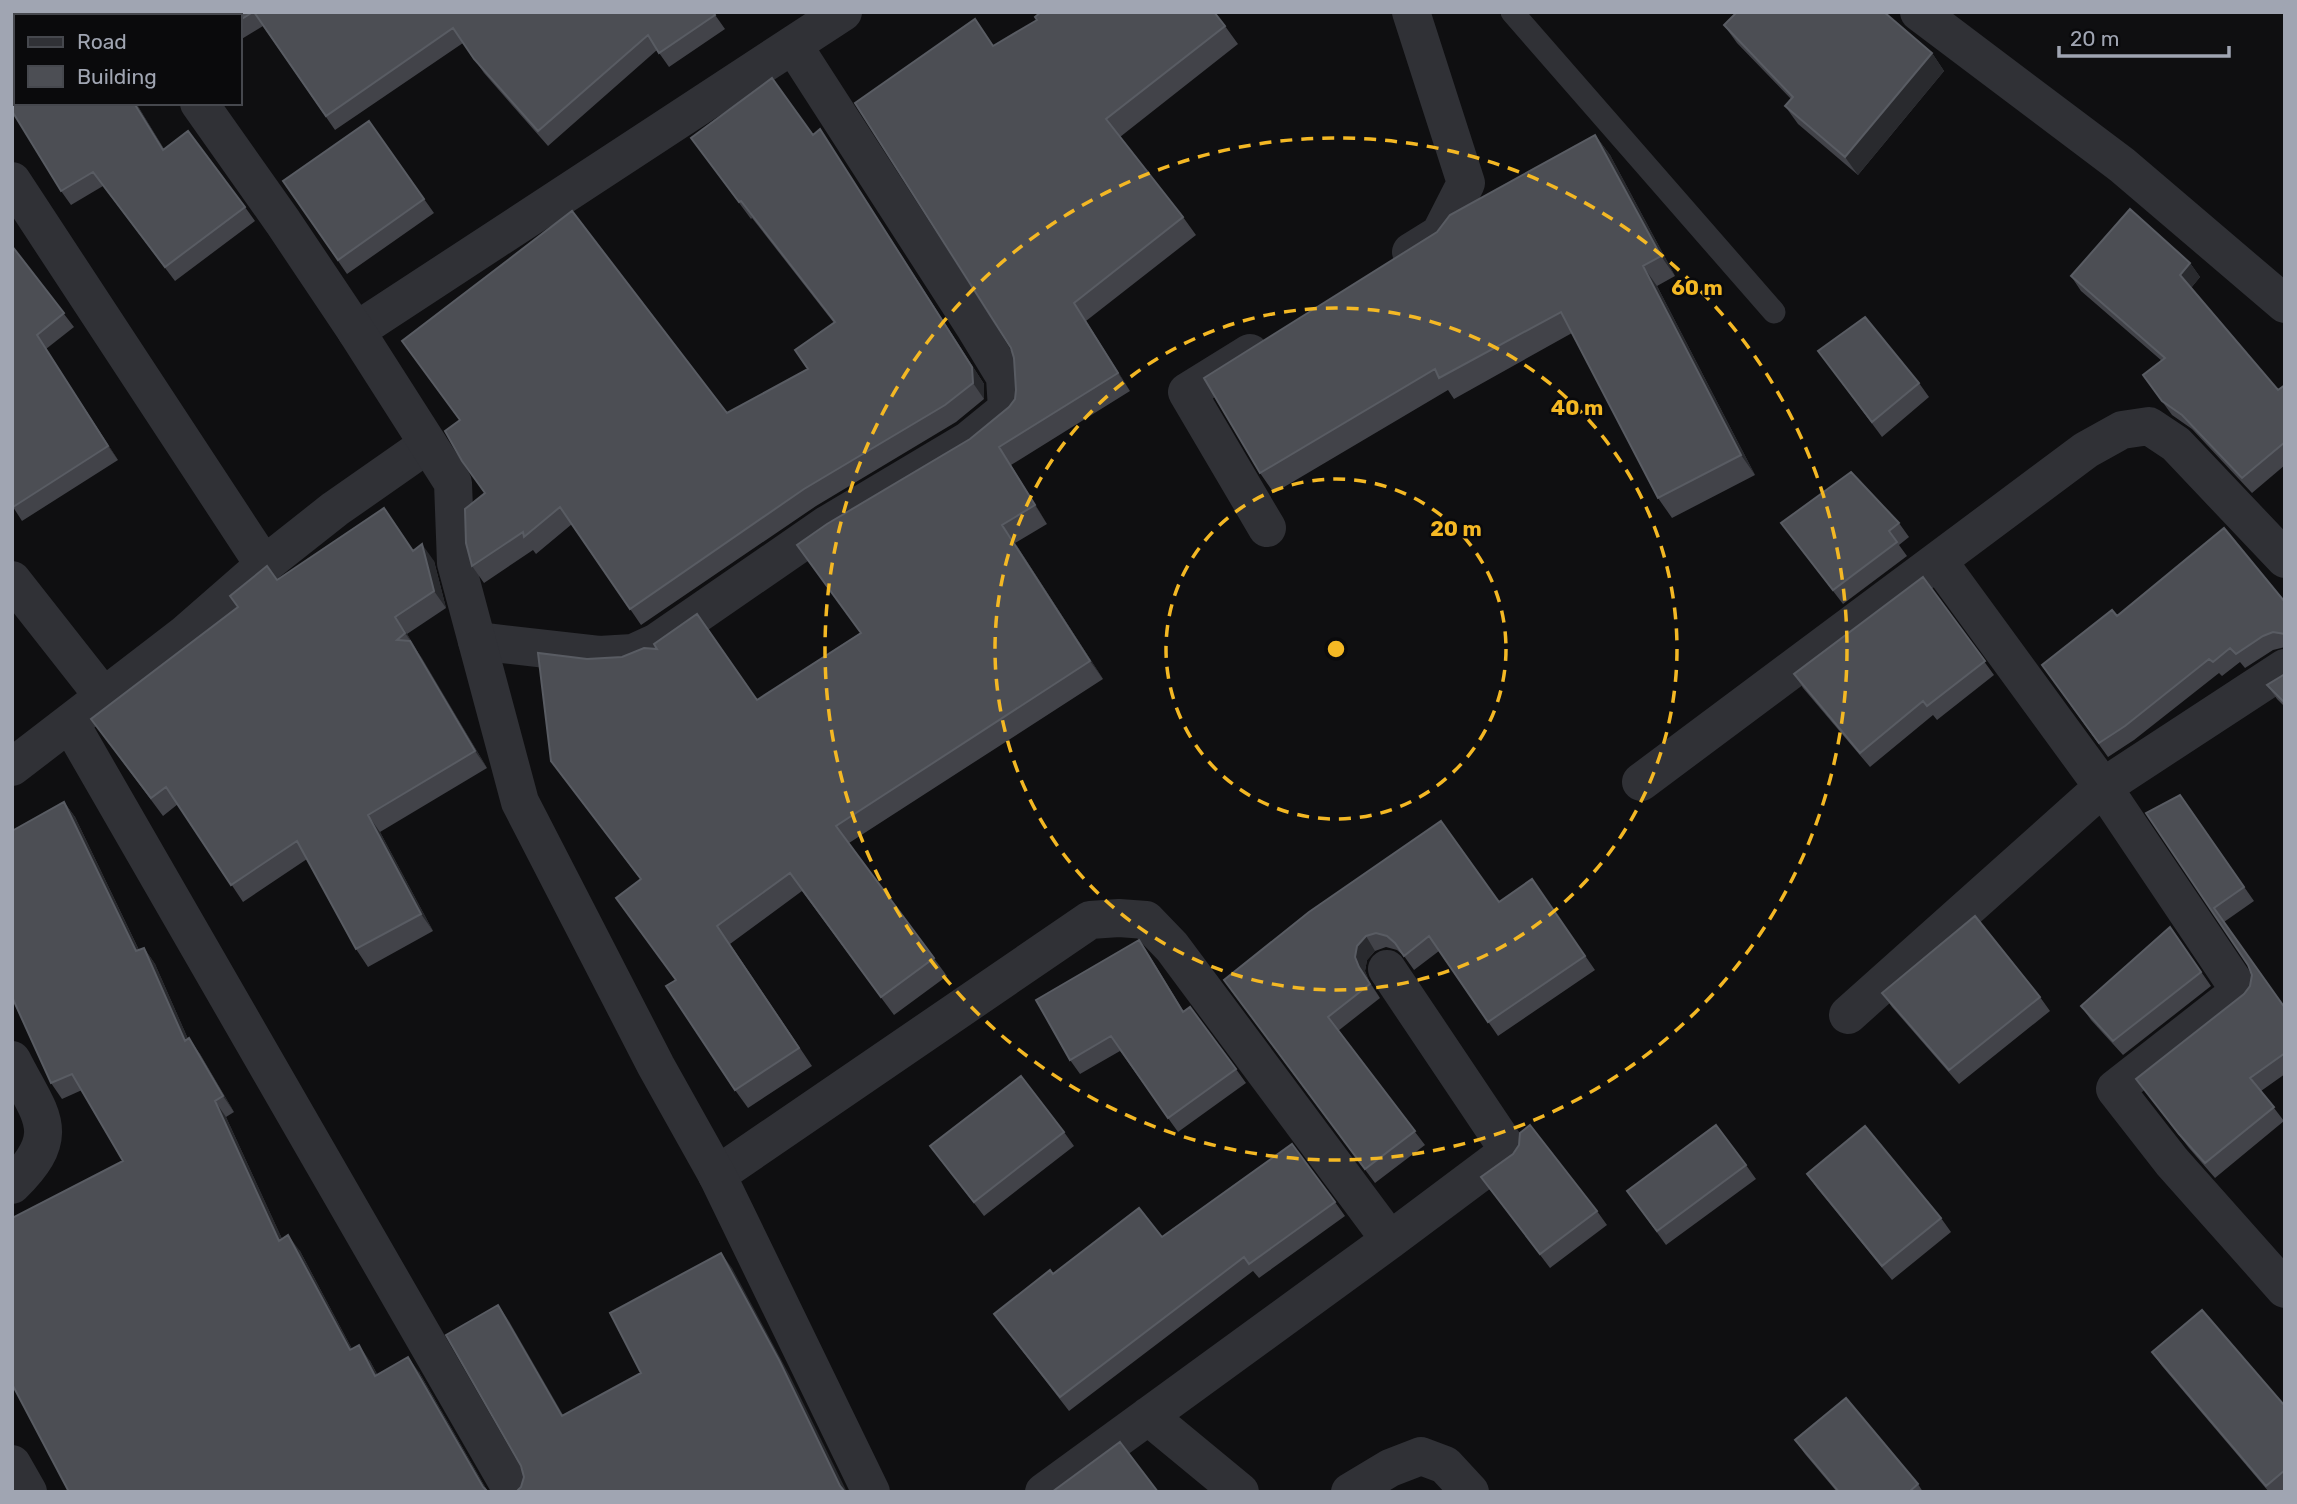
<svg xmlns="http://www.w3.org/2000/svg" width="2297" height="1504" font-family="Rubik,sans-serif">
  <style>
    .lines { fill: none; stroke-linecap: round; stroke-linejoin: round }
    .service { stroke: #303136; stroke-width: 23 }
    .minor { stroke: #303136; stroke-width: 38 }
    .tertiary { stroke: #303136; stroke-width: 38 }
    .wall { fill: #424349 }
    .shaded-wall { fill: #292a2e }
    .building { fill: #4c4e54; stroke: #595c63; stroke-width: 2 }
    .ring { fill: none; stroke: #f4b824; stroke-width: 3.5; stroke-dasharray: 12 9 }
    .centre { fill: #f4b824; stroke: #0a0a0c; stroke-width: 3.5 }
    .ring-label { font-size: 21px; text-anchor: middle; font-weight: bold; fill: #f4b824; stroke: #0a0a0c; stroke-width: 5; stroke-linejoin: round; paint-order: stroke }
  </style>
  <rect width="100%" height="100%" fill="#0f0f11"/>
  <g class="lines">
    <path class="service" d="M1512,12l262,300"/>
    <path class="minor" d="M1411,12l55,171 -26,51 -29,18
      M1919,12l203,153 163,139
      M12,181l252,384
      M356,331l487,-319
      M1250,353l-63,39 80,136
      M1938,561l165,226 137,204 -125,98 57,73 113,127
      M12,580l92,117
      M477,641l122,14 34,-2 24,-11 171,-118 141,-84 38,-31 -2,-32 -31,-51 -181,-281
      M70,723l443,769
      M12,767l173,-133 79,-69 71,-56 93,-65
      M1641,782l445,-332 36,-20 27,-4 27,18 109,115
      M1848,1015l255,-228 182,-119
      M12,1060c28,56 53,73 0,125
      M717,1175l373,-255 29,-2 27,2 26,27 218,293
      M1148,1416l92,76
      M12,1464l16,28
      M1044,1492l346,-252 119,-89 -122,-182
      M1350,1492l40,-24 31,-12 24,9 25,27"/>
    <path class="tertiary" d="M135,12l2,4
      M199,103l84,119 73,109 97,152 3,80 64,239 136,264 61,109 154,317"/>
  </g>
  <path class="wall" d="M186,12h527l12,17 -56,38 -12,-17 -109,96 -64,-73 -21,-30 -128,87 -72,-104 -23,14v-24z
    M1724,25l208,28 12,18 -86,104 -60,-51 -13,-18 6,-7 -54,-56z
    M1225,26l13,18 -118,93 63,80 13,18 -110,86 44,70 -119,74 36,59 -32,19 88,136 -254,164 98,133 -53,39 -92,-124 -72,53 82,122 -64,42 -13,-18 -60,-110 -34,-100 -90,-119 206,-61 103,-67 110,-194 39,-32 6,-8 1,-9 -22,-344z
    M16,103h120l28,46 81,58 10,14 -80,60 -72,-95 -32,19 -10,-14z
    M369,121l65,92 -87,61 -64,-93z
    M820,129l164,255v15l-28,23 -140,84 -175,119 -69,-101 -36,30 -3,-4 -49,33 -12,-17 -6,-23 261,-130 81,-44 26,-46 -82,-105 -1,1 -60,-81 122,-3z
    M1595,135l15,20 65,121 -18,10 98,189 -83,43 -14,-20 -86,-165 -118,66 -6,-9 -174,103 -14,-20z
    M12,246l62,81 -28,22 72,111 -96,61 -9,-14z
    M2190,263l10,14 -9,11 87,102 7,-5v80l-33,28 -60,-64 -20,-14 -29,-40 19,-14 -81,-70 -10,-15z
    M1818,351l101,32 10,14 -47,40z
    M1781,523h118l10,14 -10,8 8,11 -64,48z
    M413,551l21,10 12,47 -39,26 80,134 -107,64 53,99 -65,36 -12,-18 -49,-90 -64,43 -65,-98 -15,12 -72,-97 186,-139z
    M1923,577l71,98 -57,45 -4,-5 -63,52 -67,-79 -9,-14z
    M2285,602v45l-12,3 -28,18 -5,-6 -18,14 -3,-3 -85,67 -26,17 -66,-92 75,-49z
    M2285,674v33l-8,-8 -10,-14z
    M2180,795l74,106 -30,21 61,86v66l-24,17 23,30 -69,57 -26,-30 -53,-69 108,-85 6,-8 2,-11 -4,-10 -102,-152z
    M64,802l11,15 64,133 5,-2 11,16 33,75 12,15 34,58 -8,5 56,122 18,12 52,98 18,12 7,13 42,-2 69,120 -365,-331 -41,-71 -20,9 -11,-16 -37,-82 -2,1v-171z
    M1532,879l63,91 -97,66 -59,-85 -25,19 -10,-14 -7,-6 -11,-3 -11,4 -8,9 -2,11 4,10 11,17 -42,33 87,114 -50,38 -141,-189 75,-82 190,-10z
    M2170,927l41,59 -88,69 -32,-35 -10,-14z
    M1139,940l10,15 35,57 52,57 10,14 -68,49 -58,-81 -40,23 -10,-14z
    M1882,993l158,4 10,14 -91,73 -67,-77z
    M1064,1132l10,14 -90,70 -54,-70z
    M1746,1165l10,14 -90,66 -39,-54z
    M1807,1174l134,44 10,14 -59,48 -75,-92z
    M1481,1177l116,34 10,14 -57,43z
    M1335,1202l10,14 -86,62 -6,-7 -184,140 -75,-97 59,-40 109,-37z
    M2152,1352l133,54v86h-16l-107,-126z
    M1795,1440l123,44 5,8h-86l-32,-38z"/>
  <path class="shaded-wall" d="M1932,53l12,18 -86,104 -13,-18z
    M134,103h2l37,61 -10,-14z
    M820,129l164,255v15l-11,-16z
    M1595,135l15,20 65,121 -14,-20z
    M2190,263l10,14 -10,12 -10,-14z
    M1643,266l14,20 98,189 -14,-20z
    M1074,303l12,18 44,70 -12,-18z
    M37,335l9,14 72,111 -10,-14z
    M999,447l12,18 36,59 -12,-19z
    M1002,525l13,18 88,136 -13,-18z
    M422,544l12,17 12,47 -12,-17z
    M395,617l12,17 10,16 -12,-17z
    M410,641l12,17 65,110 -12,-17z
    M64,802l11,15 72,150 -11,-16z
    M368,815l12,17 53,99 -12,-17z
    M1366,936l9,15 -8,9 -2,11 4,10 11,17 -21,-31 -4,-10 2,-11z
    M1139,940l10,15 44,72 -10,-15z
    M144,948l11,16 41,93 -11,-16z
    M189,1038l11,16 34,58 -11,-16z
    M215,1101l11,16 64,139 -11,-15z
    M288,1235l12,16 61,115 -11,-16z
    M721,1253l11,15 58,108 57,116h-3l-4,-6z
    M498,1305l11,16 64,111 -11,-16z
    M359,1345l11,16 16,30 -11,-15z
    M408,1357l11,15 69,120 -5,-5z"/>
  <path class="building" d="M186,12h67l-13,8v-4h-52z
    M254,12h459l2,3 -56,38 -11,-18 -110,96 -64,-72 -21,-31 -127,88z
    M1041,12h173l11,14 -119,93 77,98 -109,86 44,70 -119,74 36,58 -33,20 88,136 -254,165 98,132 -53,39 -91,-124 -73,53 82,122 -64,42 -69,-104 10,-6 -60,-82 25,-19 -90,-118 -13,-108 49,6 35,-2 22,-9 13,1 -3,-5 43,-30 60,86 104,-67 -64,-88 30,-21 143,-85 39,-32 6,-8 1,-9 -2,-32 -3,-10 -156,-245 120,-84 18,27 44,-26 -2,-3z
    M1737,12h147l48,41 -87,104 -60,-51 8,-9 -69,-72z
    M772,78l41,57 7,-6 152,238 1,16 -28,22 -141,84 -174,120 -70,-102 -36,30 -1,-5 -51,34 -6,-23 -1,-34 20,-16 -23,-32 -17,-30 15,-11 -58,-79 170,-130 155,202 81,-44 -13,-19 40,-28 -94,-121 -2,1 -48,-64z
    M16,103h118l29,47 25,-19 57,76 -80,60 -72,-95 -32,19 -49,-80v-6z
    M369,121l55,78 -86,61 -55,-79z
    M1595,135l66,121 -18,10 98,189 -83,43 -97,-186 -122,66 -4,-9 -175,104 -56,-95 233,-146 13,-17z
    M2130,209l60,54 -10,12 98,115 7,-5v57l-43,36 -60,-63 -20,-14 -19,-26 22,-17 -94,-82z
    M12,246l52,67 -27,22 71,111 -95,61z
    M1865,317l54,66 -47,39 -54,-71z
    M1851,472l48,51 -10,8 8,11 -64,48 -52,-67z
    M384,508l29,43 9,-7 12,47 -39,26 10,16 -8,7 13,1 65,110 -107,64 53,99 -65,35 -59,-108 -66,44 -65,-98 -15,11 -60,-79 147,-112 -8,-11 37,-30 10,14z
    M2224,528l61,74v32l-12,-2 -10,4 -27,18 -6,-6 -17,14 -4,-3 -84,67 -26,17 -57,-78 70,-55 5,6z
    M1923,577l62,84 -58,45 -4,-5 -63,52 -66,-79z
    M2285,674v29l-18,-18z
    M2180,795l64,92 -30,21 71,100v45l-35,25 24,29 -69,56 -26,-29 -43,-55 108,-85 6,-8 2,-11 -4,-10 -102,-152z
    M64,802l72,149 8,-3 41,93 4,-3 34,58 -8,5 64,140 9,-6 62,115 9,-5 16,31 33,-19 75,130 5,5h-419l-57,-108v-166l111,-57 -51,-87 -21,9 -39,-86v-166z
    M1441,821l58,81 33,-23 53,77 -97,66 -59,-86 -25,20 -9,-13 -8,-7 -11,-3 -10,3 -9,10 -2,11 4,10 11,17 -42,33 87,114 -50,38 -141,-189 85,-68z
    M1975,916l65,81 -91,73 -67,-77z
    M2170,927l31,45 -88,69 -32,-35z
    M1139,940l44,72 7,-5 46,62 -68,49 -57,-82 -41,24 -34,-60z
    M1021,1076l43,56 -90,70 -44,-56z
    M1530,1125l67,86 -57,43 -59,-77 32,-23 6,-9 1,-12z
    M1716,1125l30,40 -89,66 -30,-40z
    M1865,1126l76,92 -59,48 -75,-92z
    M1292,1144l43,58 -86,62 -5,-7 -184,140 -66,-83 56,-44 3,4 86,-66 23,29z
    M721,1253l58,107 61,126 5,6h-329l5,-5 3,-10 -3,-11 -75,-131 52,-30 64,111 79,-43 -31,-60z
    M2202,1310l83,96v64l-19,16 -114,-134z
    M1846,1398l72,86 -9,8h-70l-44,-52z
    M1120,1442l38,50h-106z"/>
  <g class="ring">
    <circle cx="1336" cy="649" r="170"/>
    <circle cx="1336" cy="649" r="341"/>
    <circle cx="1336" cy="649" r="511"/>
  </g>
  <circle cx="1336" cy="649" r="10" class="centre"/>
  <g class="ring-label">
    <text x="1697" y="295">60 m</text>
    <text x="1577" y="415">40 m</text>
    <text x="1456" y="536">20 m</text>
  </g>
  <rect width="2297" height="1504" fill="none" stroke="#a0a5b2" stroke-width="28"/>
  <rect x="14" y="14" width="228" height="91" fill="#0a0a0c" stroke="#46484e" stroke-width="2"/>
  <rect x="28" y="37" width="35" height="10" fill="#303136" stroke="#46484e" stroke-width="2"/>
  <text x="77" y="49" font-size="21" fill="#a0a5b2">Road</text>
  <rect x="28" y="66" width="35" height="21" fill="#4c4e54" stroke="#46484e" stroke-width="2"/>
  <text x="77" y="84" font-size="21" fill="#a0a5b2">Building</text>
  <path d="M2059 46v10h170v-10" fill="none" stroke="#a0a5b2" stroke-width="3.5"/>
  <text x="2070" y="46" font-size="21" fill="#a0a5b2" stroke="#0a0a0c" stroke-width="5" paint-order="stroke">20 m</text>
</svg>
